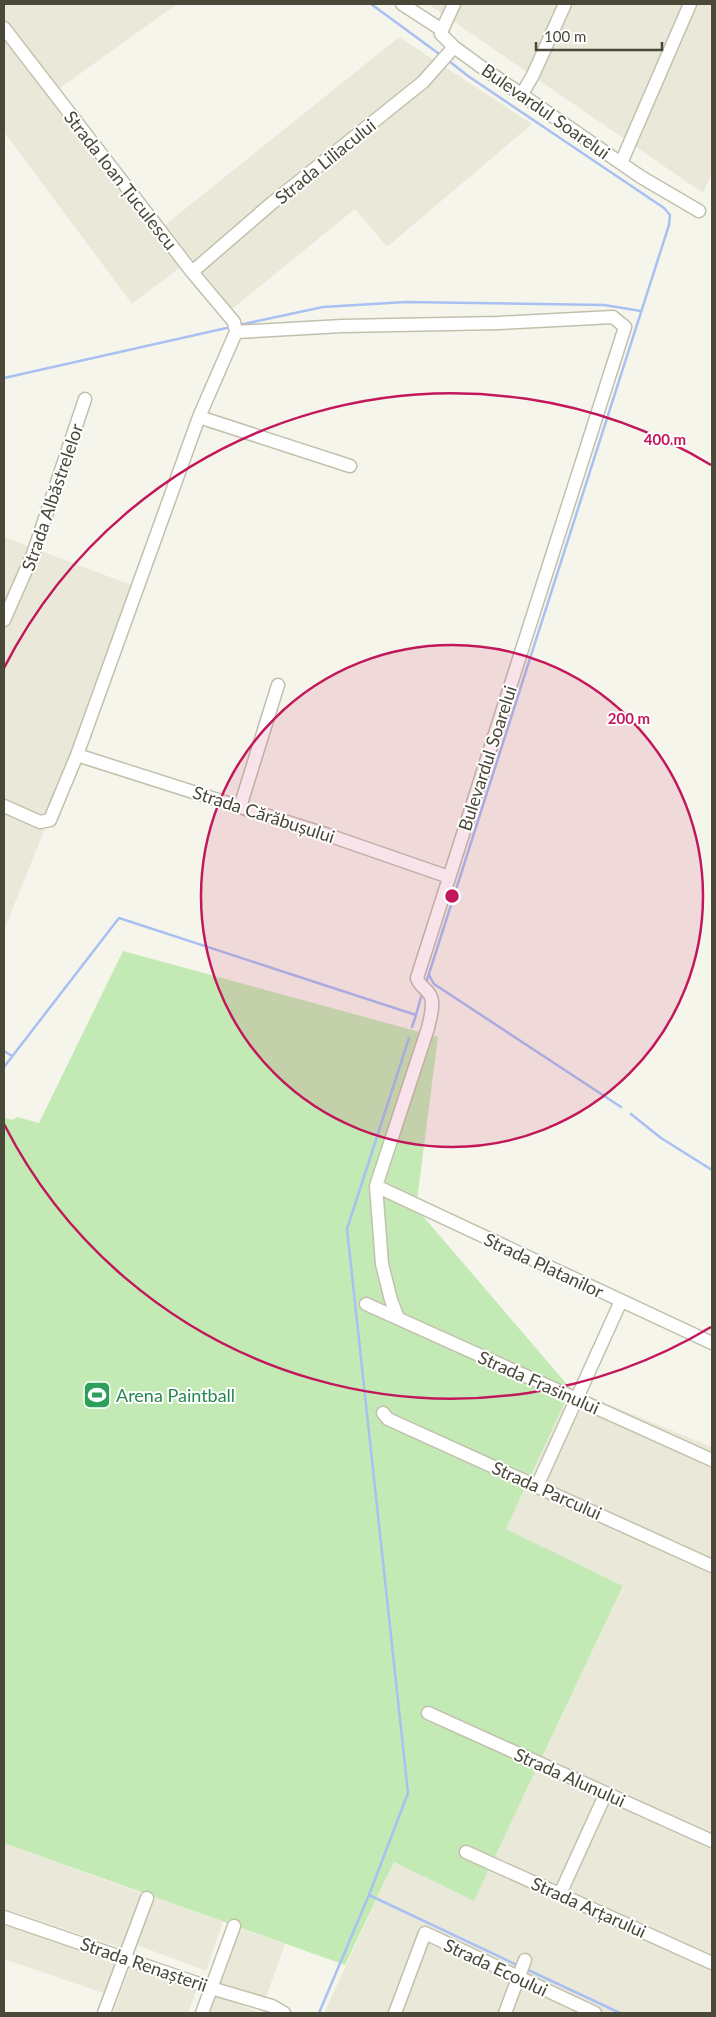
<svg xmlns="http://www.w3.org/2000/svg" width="716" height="2017" font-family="Lato,sans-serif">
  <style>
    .residential { fill: #eae9d9 }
    .green { fill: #c3eab4 }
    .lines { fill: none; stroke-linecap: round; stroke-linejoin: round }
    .stream { stroke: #a8c0f2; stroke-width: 2.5 }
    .minor-casing { stroke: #c2c0ad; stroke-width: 15 }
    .minor { stroke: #fff; stroke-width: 12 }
    .ring { fill: none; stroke: #c2185b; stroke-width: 2.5 }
    .labels { text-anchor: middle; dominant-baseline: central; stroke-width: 4; stroke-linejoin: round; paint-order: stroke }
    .street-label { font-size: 18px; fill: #4a4838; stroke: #fff }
    .leisure-label { font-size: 18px; fill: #27864d; stroke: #fff; text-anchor: start }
    .centre { fill: #c2185b; stroke: #fff; stroke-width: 2.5 }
    .ring-label { font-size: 15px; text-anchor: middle; font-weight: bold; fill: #c2185b; stroke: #fff; stroke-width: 4; stroke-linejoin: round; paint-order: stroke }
  </style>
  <rect width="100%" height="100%" fill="#f6f5eb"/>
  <path class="residential" d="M4,4h173l-128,92 134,169 -51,39 -128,-172z
    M428,4h284v169l-9,20z
    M399,37l133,87 -145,123 -32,-38 -123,100 -67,-84z
    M4,537l138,52 -138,341z
    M571,1389l141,58v566h-388l70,-151 80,39 149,-314 -117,-58z
    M4,1843l137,50 -20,55 -117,-39z
    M155,1897l68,25 -17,49 -69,-26z
    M4,1921l116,39 -14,34 -102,-35z
    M237,1927l48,17 -20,56 -48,-18z
    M130,1967l66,24 -8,22h-75z
    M212,1993l48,20h-55z"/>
  <path class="green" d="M123,951l315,86 -22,171 155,181 -65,140 117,57 -149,315 -80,-39 -49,103 -341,-122v-725l9,2 4,-3 22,6z"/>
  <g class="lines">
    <path class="stream" d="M371,4l71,52
      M239,325l84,-18 83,-5 198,3 37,6
      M4,378l227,-51
      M429,975l5,9 187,123
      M426,983l243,-758 1,-10 -6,-7 -196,-132 -19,-15
      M416,1015l5,-18
      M4,1051l8,5
      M4,1067l115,-149 297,97 -4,12
      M631,1114l30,24 51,32
      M369,1895l150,71
      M526,1969l94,44
      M319,2013l50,-118 39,-102 -61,-564 62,-191"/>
    <g class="minor-casing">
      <path id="minor" d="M402,4l40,26 -1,4 13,13 26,19 161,111 58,34
        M4,28l188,244 42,50 2,10
        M442,30l12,-26
        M522,94l11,-19 32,-71
        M621,163l69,-159
        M192,272l80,-69 151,-121 31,-35
        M236,332l106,-6 156,-3 115,-6 12,10 -208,651c2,8 9,10 13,17 5,9 0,23 -2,33l-52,158 6,78 9,36 7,18
        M199,417l151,49
        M4,620l29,-66 52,-155
        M77,755l251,80 121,42
        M4,806l36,16 10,-2 27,-65 122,-338 37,-85
        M240,807l38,-122
        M376,1186l336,157
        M366,1304l346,156
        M383,1413l5,6 324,147
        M537,1486l84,-185
        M428,1713l284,128
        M466,1852l246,111
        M560,1894l46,-101
        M4,1917l207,71 61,18 12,7
        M104,2013l43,-115
        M202,2013l32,-87
        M395,2013l30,-80 170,80
        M505,2013l20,-53"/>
    </g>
    <use href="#minor" class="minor"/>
  </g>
  <circle cx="452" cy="896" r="251" fill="#c2185b" fill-opacity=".12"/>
  <g class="ring">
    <circle cx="452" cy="896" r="251"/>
    <path d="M711 1327A503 503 0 0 1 4 1124M4 668A503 503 0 0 1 711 465"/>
  </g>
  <defs>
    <g id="stadium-square" transform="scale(1.4375)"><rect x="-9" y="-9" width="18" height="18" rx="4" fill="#2e9e5b" stroke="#fff"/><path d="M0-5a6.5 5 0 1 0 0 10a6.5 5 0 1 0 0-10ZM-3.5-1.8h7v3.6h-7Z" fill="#fff"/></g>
  </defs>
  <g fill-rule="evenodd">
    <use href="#stadium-square" x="97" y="1395"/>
  </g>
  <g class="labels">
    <g class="street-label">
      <text transform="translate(546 111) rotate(35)">Bulevardul Soarelui</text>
      <text transform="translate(325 161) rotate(-39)">Strada Liliacului</text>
      <text transform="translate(121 180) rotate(52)">Strada Ioan Țuculescu</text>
      <text transform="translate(52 497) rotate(-71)">Strada Albăstrelelor</text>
      <text transform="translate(487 758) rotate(-72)">Bulevardul Soarelui</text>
      <text transform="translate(264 814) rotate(18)">Strada Cărăbușului</text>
      <text transform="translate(544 1265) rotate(25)">Strada Platanilor</text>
      <text transform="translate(539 1382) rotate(24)">Strada Frasinului</text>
      <text transform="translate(547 1490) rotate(24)">Strada Parcului</text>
      <text transform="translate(570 1777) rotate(24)">Strada Alunului</text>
      <text transform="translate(589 1907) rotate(24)">Strada Arțarului</text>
      <text transform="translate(144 1964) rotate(19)">Strada Renașterii</text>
      <text transform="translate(496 1967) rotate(25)">Strada Ecoului</text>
    </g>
    <g class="leisure-label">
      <text x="116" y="1395">Arena Paintball</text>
    </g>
  </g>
  <circle cx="452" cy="896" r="8" class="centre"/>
  <g class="ring-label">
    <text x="665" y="445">400 m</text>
    <text x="629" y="724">200 m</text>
  </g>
  <rect width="716" height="2017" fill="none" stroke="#4a4838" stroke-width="10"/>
  <path d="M536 42v8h126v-8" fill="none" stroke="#4a4838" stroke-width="2.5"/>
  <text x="544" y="42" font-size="15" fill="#4a4838" stroke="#ffffff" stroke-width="4" paint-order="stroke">100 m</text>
</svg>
